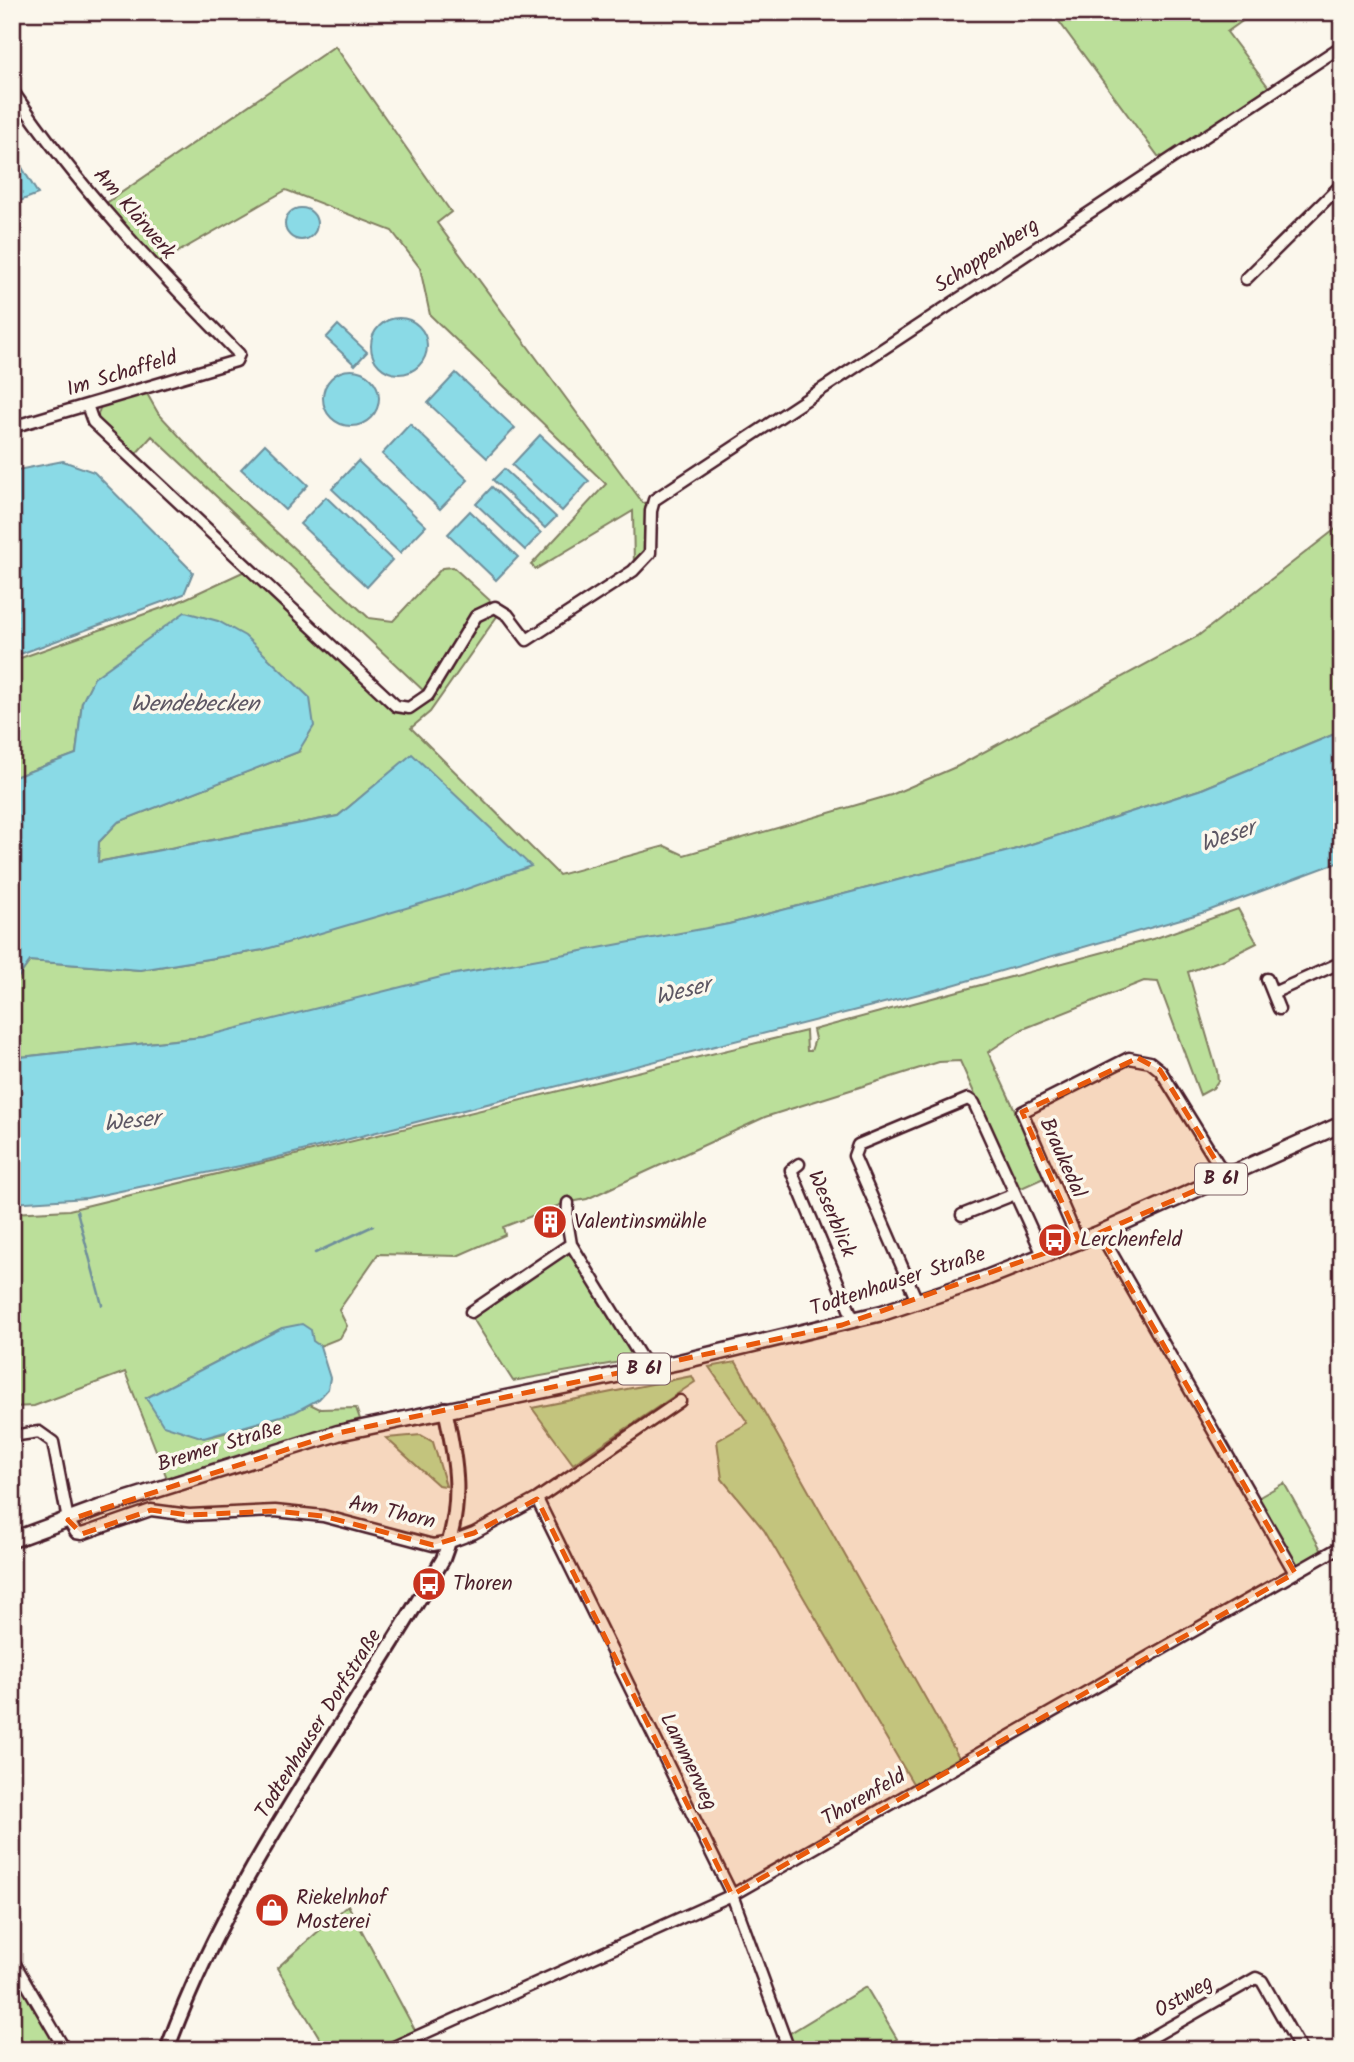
<svg xmlns="http://www.w3.org/2000/svg" width="1354" height="2062" font-family="Kalam,sans-serif">
  <style>
    .green { fill: #bbdf9a; stroke: #827f62; stroke-width: 2 }
    .water { fill: #8adae6; stroke: #708f9b; stroke-width: 2 }
    .lines { fill: none; stroke-linecap: round; stroke-linejoin: round }
    .stream { stroke: #708f9b; stroke-width: 2.5 }
    .minor-casing { stroke: #4a1f2b; stroke-width: 15 }
    .tertiary-casing { stroke: #4a1f2b; stroke-width: 18 }
    .primary-casing { stroke: #4a1f2b; stroke-width: 19 }
    .minor { stroke: #fbf7ec; stroke-width: 10 }
    .tertiary { stroke: #fbf7ec; stroke-width: 12 }
    .primary { stroke: #fbf7ec; stroke-width: 14 }
    .marked { fill: #e8590c; fill-opacity: 0.2; stroke: #e8590c; stroke-width: 5; stroke-dasharray: 14 9; stroke-linejoin: round }
    .labels { text-anchor: middle; dominant-baseline: central; stroke-width: 7; stroke-linejoin: round; paint-order: stroke }
    .shield { fill: #fbf7ec; stroke: #7f6065; stroke-width: 2 }
    .shield-label { font-size: 19px; font-weight: bold; fill: #4a1f2b }
    .street-label { font-size: 21px; fill: #4a1f2b; stroke: #fbf7ec }
    .poi-label { font-size: 21px; fill: #4a1f2b; stroke: #fbf7ec; text-anchor: start }
    .water-label { font-size: 23px; font-style: italic; fill: #5d5763; stroke: #fbf7ec }
  </style>
  <rect width="100%" height="100%" fill="#fbf7ec"/>
  <filter id="ink" filterUnits="userSpaceOnUse"><feTurbulence type="fractalNoise" baseFrequency=".0143" numOctaves="2"/><feDisplacementMap in="SourceGraphic" scale="14" xChannelSelector="R" yChannelSelector="G"/><feConvolveMatrix kernelMatrix="1 2 1 2 8 2 1 2 1" color-interpolation-filters="sRGB"/></filter>
  <g filter="url(#ink)">
    <path class="green" d="M1052,12h203l-28,20 43,57 -103,68 -9,-1z
      M335,46l116,166 -14,11 206,280 6,-1 -1,51 -14,13 -1,-55 -97,58 -5,-4 75,-81 -176,-169 -10,-47 -28,-37 -106,-41 -129,74 -52,-60z
      M146,392l12,21 59,64 152,141 24,3 49,-53 11,-1 42,38 -12,2 -57,86 -274,-257 -18,20 -38,-35 5,-16z
      M1342,524v207l-140,58 -189,61 -284,74 -527,113 -190,21v-72l18,-25 110,9 123,-20 149,-195 -74,61 -241,46 2,-20 19,-20 180,-70 -216,-50 -6,52 -64,24v-117l164,-58 71,-33 147,139 28,-4 55,-87 8,-6h15l-70,100 -19,16 148,147 106,-29 19,9 207,-60 67,-29 240,-130z
      M1238,909l19,34 -32,16 -37,13 29,99 1,10 -5,7 -13,7 -42,-113 -14,-1 -121,48 -35,23 58,125 -29,13 -57,-129 -21,1 -174,55 -178,82 -22,4 -62,24 2,8 -48,21 -79,-2 -39,56 8,16 -7,12 -20,8 -38,-18 -136,70c13,18 35,33 56,39 9,3 96,-27 108,-33l10,5 36,-1 4,11 -193,59 -42,-106 -91,34 -22,1v-194l57,-3 737,-179 1,20h4l4,-12 -2,-9 343,-92z
      M563,1252l10,2 64,105 -124,22 -43,-67z
      M736,1362l225,399 -46,26 -151,-257 -42,-51 -5,-38 31,-18 -39,-56z
      M692,1376l3,6 -122,82 -41,-56z
      M421,1435l12,7 13,44 -8,-1 -52,-47z
      M1284,1483l39,70 -27,16 -40,-70z
      M348,1905l68,127 -38,18h-51l-50,-82z
      M12,1969l47,78 -47,3z
      M866,1987l31,52 -18,11h-86l-6,-15z"/>
    <path class="water" d="M12,151l26,43 -26,10z
      M285 224a16 16 0 1 1 32 0a16 16 0 1 1-32 0Z
      M371 346a28 28 0 1 1 56 0a28 28 0 1 1-56 0Z
      M338,325l29,27 -12,13 -29,-27z
      M323 398a28 28 0 1 1 56 0a28 28 0 1 1-56 0Z
      M456,373l59,55 -28,30 -59,-55z
      M410,424l58,56 -28,29 -58,-55z
      M540,435l49,46 -27,30 -50,-46z
      M265,444l43,41 -23,25 -44,-41z
      M63,461l31,11 99,100 -9,22 -172,63v-186z
      M358,461l68,65 -26,27 -68,-64z
      M504,469l52,48 -11,11 -52,-48z
      M492,487l49,46 -16,17 -49,-46z
      M326,497l66,63 -25,27 -67,-63z
      M470,511l48,46 -22,23 -48,-46z
      M185,612l33,9 27,15 65,62 4,28 -16,26 -180,70 -19,20 -1,20 240,-46 74,-62 119,112 -84,30 -184,54 -123,20 -110,-9 -18,25v-208l64,-24 6,-52 12,-24z
      M1342,731v130l-137,51 -266,77 -680,173 -172,36 -75,5v-145l190,-21 243,-61 284,-52 284,-74 189,-61z
      M302,1324l9,6 2,11 7,5 10,32 -2,11 -9,10 -24,13 -91,26 -41,-13 -17,-27 136,-70z"/>
    <g class="lines">
      <path class="stream" d="M77,1211l25,94
        M315,1253l58,-27"/>
      <g class="minor-casing">
        <path id="minor" d="M12,90c66,97 144,180 227,264l-3,7 -224,66
          M1246,279l96,-95
          M87,405l6,17 303,284 13,2 19,-13 48,-79 19,-9 13,8 19,25 106,-69 17,-18 1,-42 3,-11 688,-454
          M1267,979l12,30
          M1273,993l69,-31
          M799,1164l-8,6 63,151
          M568,1203l-1,17 4,24 77,125
          M962,1215l53,-21
          M1100,1233l195,340
          M1078,1241l-56,-129 107,-54 21,4 10,8 66,107
          M917,1301l-63,-145 4,-11 110,-46 6,4 69,152
          M471,1312l100,-68
          M12,1436l27,-4 14,10 15,78 8,13 6,1 69,-24 38,5 86,-4 48,5 110,29 17,-3 24,-9 63,-34 143,-98
          M537,1499l195,396 57,155
          M12,1959l53,91
          M387,2050l345,-155 610,-349
          M1130,2050l126,-72 6,3 39,69"/>
      </g>
      <g class="tertiary-casing">
        <path id="tertiary" d="M167,2050c64,-178 182,-328 276,-491 21,-54 14,-96 2,-150"/>
      </g>
      <g class="primary-casing">
        <path id="primary" d="M12,1540l87,-32 239,-75 341,-71 203,-49 99,-33 119,-47 242,-109"/>
      </g>
      <use href="#minor" class="minor"/>
      <use href="#tertiary" class="tertiary"/>
      <use href="#primary" class="primary"/>
    </g>
  </g>
  <path class="marked" d="M1138,1058l22,12 66,107 -127,56 196,340 -563,322 -195,-396 -63,34 -41,12 -110,-29 -48,-5 -86,4 -38,-5 -69,24 -14,-14 270,-87 504,-108 237,-84 -57,-129z"/>
  <defs>
    <g id="building-disc" transform="scale(1.75)"><circle r="9.5" fill="#c8321e" stroke="#fbf7ec"/><path d="M-4-6H4V6H1V3H-1V6H-4ZM-2.5-4.3h1.7v1.8h-1.7ZM.8-4.3h1.7v1.8H.8ZM-2.5-1h1.7V.8h-1.7ZM.8-1h1.7V.8H.8Z" fill="#fff"/></g>
    <g id="bus-disc" transform="scale(1.75)"><circle r="9.5" fill="#c8321e" stroke="#fbf7ec"/><path d="M-5-6H5V4H4V6H2V4H-2V6H-4V4H-5ZM-3.5-4V0h7V-4ZM-3.5 1.2v1.5H-2V1.2ZM2 1.2v1.5H3.5V1.2Z" fill="#fff"/></g>
    <g id="shop-disc" transform="scale(1.75)"><circle r="9.5" fill="#c8321e" stroke="#fbf7ec"/><path d="M-5-2.5h2.3a2.7 3.5 0 0 1 5.4 0H5L5.5 6h-11ZM-1.5-2.5h3a1.5 2.3 0 0 0-3 0Z" fill="#fff"/></g>
  </defs>
  <g fill-rule="evenodd">
    <use href="#building-disc" x="550" y="1222"/>
    <use href="#bus-disc" x="1055" y="1240"/>
    <use href="#bus-disc" x="429" y="1584"/>
    <use href="#shop-disc" x="272" y="1910"/>
  </g>
  <g class="labels">
    <g class="shield">
      <rect x="1195" y="1163.5" width="52" height="31" rx="5"/>
      <rect x="618" y="1353.5" width="52" height="31" rx="5"/>
    </g>
    <g class="shield-label">
      <text x="1221" y="1179">B 61</text>
      <text x="644" y="1369">B 61</text>
    </g>
    <g class="street-label">
      <text transform="translate(134 214) rotate(49)">Am Klärwerk</text>
      <text transform="translate(987 256) rotate(-33)">Schoppenberg</text>
      <text transform="translate(122 374) rotate(-17)">Im Schaffeld</text>
      <text transform="translate(1062 1158) rotate(66)">Braukedal</text>
      <text transform="translate(831 1214) rotate(67)">Weserblick</text>
      <text transform="translate(898 1282) rotate(-18)">Todtenhauser Straße</text>
      <text transform="translate(220 1447) rotate(-17)">Bremer Straße</text>
      <text transform="translate(392 1513) rotate(13)">Am Thorn</text>
      <text transform="translate(319 1724) rotate(-58)">Todtenhauser Dorfstraße</text>
      <text transform="translate(688 1762) rotate(64)">Lammerweg</text>
      <text transform="translate(864 1798) rotate(-30)">Thorenfeld</text>
      <text transform="translate(1184 1997) rotate(-30)">Ostweg</text>
    </g>
    <g class="poi-label">
      <text x="574" y="1222">Valentinsmühle</text>
      <text x="1080" y="1240">Lerchenfeld</text>
      <text x="453" y="1584">Thoren</text>
      <text x="296" y="1898">Riekelnhof<tspan x="296" dy="24">Mosterei</tspan></text>
    </g>
    <g class="water-label">
      <text x="195" y="705">Wendebecken</text>
      <text transform="translate(1228 837) rotate(-19)">Weser</text>
      <text transform="translate(683 992) rotate(-14)">Weser</text>
      <text transform="translate(132 1122) rotate(-6)">Weser</text>
    </g>
  </g>
  <rect width="1354" height="2062" fill="none" stroke="#fbf7ec" stroke-width="42"/>
  <rect x="21" y="21" width="1312" height="2020" fill="none" stroke="#4a1f2b" stroke-width="2.5" filter="url(#ink)"/>
</svg>
